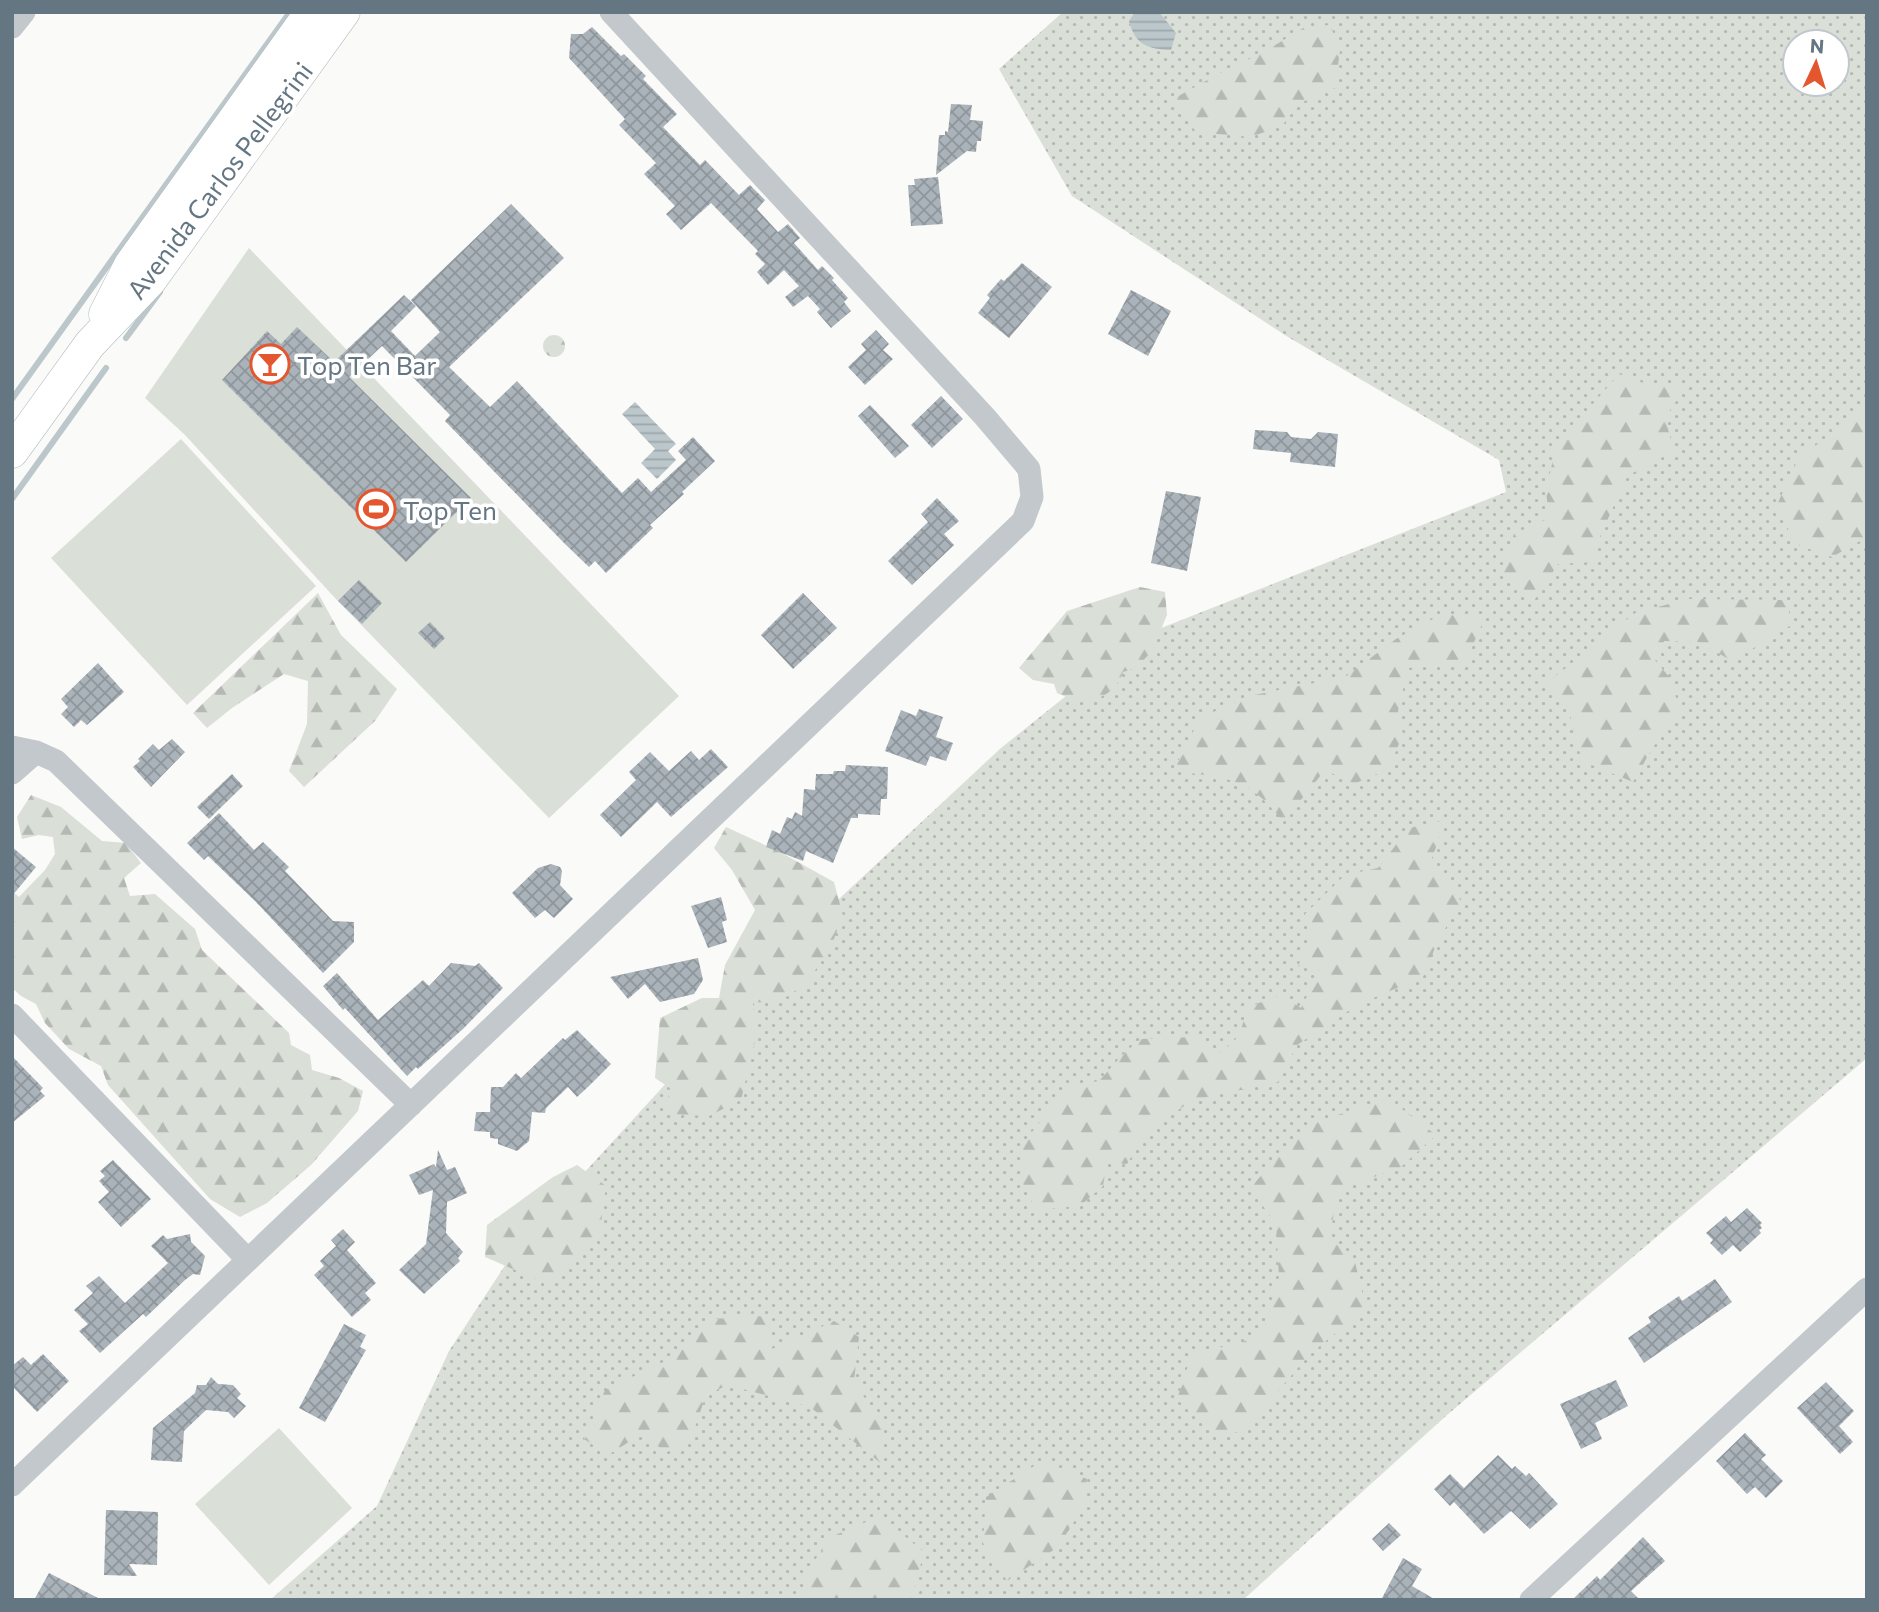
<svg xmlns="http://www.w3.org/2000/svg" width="1879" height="1612" font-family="Commissioner,sans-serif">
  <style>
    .green { fill: url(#green-dots); fill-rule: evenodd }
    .forest { fill: url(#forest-firs) }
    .pitch { fill: #dadfd7 }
    .water { fill: url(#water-rules) }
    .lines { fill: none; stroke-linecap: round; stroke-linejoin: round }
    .stream { stroke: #bbc7cb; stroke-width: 6 }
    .building { fill: url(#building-cross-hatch) }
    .secondary-casing { stroke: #b3babf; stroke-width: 33 }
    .street { stroke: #c3c8cc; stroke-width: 23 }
    .secondary { stroke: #fff; stroke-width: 32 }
    .labels { text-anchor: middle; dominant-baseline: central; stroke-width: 7; stroke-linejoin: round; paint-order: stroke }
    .street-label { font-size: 26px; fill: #657683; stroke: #fff }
    .poi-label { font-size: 26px; fill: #657683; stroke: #fff; text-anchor: start }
  </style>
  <defs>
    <pattern id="green-dots" width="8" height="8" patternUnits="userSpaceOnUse" patternTransform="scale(1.75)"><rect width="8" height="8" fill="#dadfd7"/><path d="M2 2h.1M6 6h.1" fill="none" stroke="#b4b9b4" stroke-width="1.8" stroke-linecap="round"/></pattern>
    <pattern id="forest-firs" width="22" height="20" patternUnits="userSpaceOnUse" patternTransform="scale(1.75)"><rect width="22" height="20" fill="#dadfd7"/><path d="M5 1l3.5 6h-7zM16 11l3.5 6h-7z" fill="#b4b9b4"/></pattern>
    <pattern id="water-rules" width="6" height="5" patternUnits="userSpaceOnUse" patternTransform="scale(1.75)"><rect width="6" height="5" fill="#bbc7cb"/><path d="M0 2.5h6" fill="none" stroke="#9ca6aa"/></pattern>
    <pattern id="building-cross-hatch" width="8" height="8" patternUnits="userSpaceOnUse" patternTransform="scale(1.75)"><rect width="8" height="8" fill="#aab3b9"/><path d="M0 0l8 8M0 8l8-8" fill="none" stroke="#8e969c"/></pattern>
  </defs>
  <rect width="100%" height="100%" fill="#fafaf8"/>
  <path class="green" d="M1063,12h804v1046l-420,357 -204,185h-973l107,-94 72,-155 70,-107 292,-319 190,-177 140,-112 365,-144 -7,-32 -211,-123 -216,-141 -73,-127zM1795,42h42v42h-42z"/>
  <path class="forest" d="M1330,25l10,25 -5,38 -37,16 -16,22 -32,11 -54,-5 -23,-33 47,-26 44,-21 41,-25z
    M543 346a11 11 0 1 1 22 0a11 11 0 1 1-22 0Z
    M1619,374l38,14 31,-5 -23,35 9,33 -47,25 -28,63 -6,23 -35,2 -23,35 -34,-29 13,-36 35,-16 -3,-27 10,-45z
    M1867,405v132l-35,20 -37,-13 -18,-39 22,-48 52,-36z
    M1140,587l25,5 2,23 -15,36 -16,17 -13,4c-6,19 -24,30 -44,28 -7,0 -15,-4 -22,-7l-3,-9 -21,-4 -14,-12 48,-57z
    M318,593l23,42 56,54 -22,32 -71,66 -15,-16 18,-47 1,-43 -24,-7 -52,34 -25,20 -14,-15z
    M1688,599l97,1 8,24 -61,37 -33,-19 -35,-1 -10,18 16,19 11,36 -28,33 -20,35 -51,-21 -13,-50 -26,-25 92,-73z
    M1440,615l46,1 -22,48 -56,4 -10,43 5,24 -15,34 -34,15 -29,-14 -42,52c-34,-46 -57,-44 -110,-51l27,-53 49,-22 96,-19 51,-38z
    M31,795l30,12 41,34 24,2 15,20 -17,15 6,18 25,-2 40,35 7,21 87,83 2,12 19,10 2,15 27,8 24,13 -5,20 -47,54 -44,38 -27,14 -30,-18 -102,-114 -7,-19 -32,-17 -24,-26 -9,-19 -15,-8 -9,-8v-97l7,6 26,-27 10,-16 -2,-17 -14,-2 -17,4 -5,-22z
    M1446,820l-14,38 29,43 -24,42 -14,34 -64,27 -62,41 -19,37 -84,18 -46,29 -21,35 -20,-2 -4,24 -23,20 -44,4 -15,-30 2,-36 43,-57 33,-6 27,-30 16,-12 51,-2 25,18 21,-19 9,-29 33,-12 20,13 19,-37 -22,-5 13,-29 -6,-23 40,-39 33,-7 31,-40z
    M726,827l54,25 54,30 9,34 -12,30 -24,37 -30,20 -24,-1 3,35 -15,63 -32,16 -36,-2 -7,-7 4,-19 -15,-10 5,-60 42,-20h17l6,-33 30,-55 -23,-40 -18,-22z
    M1389,1099l47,36 -35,32 -62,23 -10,47 26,25 11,46 -57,47 -66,77 -29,2 -37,-35 16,-48 45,-6 26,-15 15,-53 -3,-53 -26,-36 58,-64z
    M577,1165l29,21 -7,52 -47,48 -67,-29 2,-32 66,-48z
    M766,1316l6,33 62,-28 25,16 -5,44 28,44v39l-72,-57 -82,-22 -22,10 -16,47 -23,10 -27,-17 -32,20 -24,-16 21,-49 67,-32 40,-39z
    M1042,1461l45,18 -5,30 -24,38 -51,34 -24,-38 3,-46z
    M880,1516l44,36 -13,48h-102l-7,-23 31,-41z"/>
  <path class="pitch" d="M249,248l430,448 -130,122 -214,-220 -150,-163 -40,-37z
    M181,439l135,147 -129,119 -136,-147z
    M279,1428l73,80 -83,77 -74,-81z"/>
  <path class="water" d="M1135,12h24l17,21 -5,17c-23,-1 -36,-5 -42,-29z
    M635,402l41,42 -8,7 8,9 -19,19 -16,-16 14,-14 -33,-35z"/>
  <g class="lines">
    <path class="stream" d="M126,338l34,-46
      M12,399l278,-387
      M12,499l94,-131"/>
  </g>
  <path class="building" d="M592,27l29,29 3,-2 22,22 -3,3 34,35 -14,13 37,38 5,-5 34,35 11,-10 15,15 -8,9 21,23 10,-8 12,14 -6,5 24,27 4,-4 12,12 -2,2 16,18 -4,4 7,9 -20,17 -14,-16 3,-3 -12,-13 -15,11 -8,-10 14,-11 -15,-16 -16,15 -11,-13 8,-8 -10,-10 3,-3 -47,-48 -30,27 -15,-16 9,-8 -31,-32 12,-11 -37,-38 6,-6 -56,-61 2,-24h12z
    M951,104l21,1 -2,15 13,1 -2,20h-4l-1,11 -9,-1 -31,24 3,-40h6v-4l3,1z
    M938,177l5,47 -32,2 -3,-41h7l-1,-6z
    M511,204l53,54 -115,109 41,40 27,-26 105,112 16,-15 13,14 35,-32 -8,-9 15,-14 22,24 -33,31 2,2 -34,31 3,3 -47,45 -11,-12 -6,6 -24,-23 -120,-123 5,-6 -68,-69 -33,31 122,121 -65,64 -184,-182 45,-49 14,13 16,-17 37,35 70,-67 12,11 -25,25 24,25 25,-24 -29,-32z
    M1022,263l30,24 -43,51 -31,-25 12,-15 -3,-3 14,-16 3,2z
    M1131,290l40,21 -23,45 -40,-22z
    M876,330l13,14 -6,6 10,9 -28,26 -17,-18 18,-17 -5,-6z
    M941,396l22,23 -31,29 -21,-23z
    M870,405l39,41 -14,12 -37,-42z
    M1255,430l32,2 4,5 20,2 7,-7 20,2 -3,33 -45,-5 1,-9 -38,-4z
    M1166,491l35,6 -14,74 -36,-8z
    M937,498l22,23 -15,13 10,11 -42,40 -24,-24 40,-39 -7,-8z
    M359,580l23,23 -20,21 -24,-23z
    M803,593l34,35 -44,41 -32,-34z
    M430,622l15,16 -11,11 -16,-16z
    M98,663l26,29 -37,33 -6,-5 -7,7 -13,-13 7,-7 -7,-8z
    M919,709l24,8 -7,20 17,6 -7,18 -16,-5 -4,10 -41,-15 16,-41 15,6z
    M172,739l13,13 -34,35 -18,-20 7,-6 -2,-2 15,-15 6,6z
    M711,749l17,18 -57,50 -14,-15 -36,35 -21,-22 36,-35 -7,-8 21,-20 19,19 22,-20 8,9z
    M846,765l42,2 -1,32h-6l-1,16 -22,-1v4h-7l-18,45 -27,-12 -3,10 -37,-14 6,-17 8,4 7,-17 5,2 3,-7 7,4 2,-27 11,1 1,-16h17l1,-3h11z
    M232,774l11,12 -34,33 -12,-12z
    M219,813l35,37 9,-8 26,25 -4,4 48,50 21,1v20l-31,31 -68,-72 -47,-45 -4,4 -17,-17z
    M12,847l24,20 -24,29z
    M551,864l9,3 2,4 -2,14 13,14 -19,19 -9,-8 -10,8 -23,-25 26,-25z
    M721,897l6,23 -5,2 5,20 -19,6 -17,-42z
    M698,958l5,22 -9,14 -34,8 -15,-18 -17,15 -18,-22z
    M451,963l24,3 4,-3 24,25 -39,40 -46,41 -2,-2 -9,9 -62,-68 -2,2 -20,-24 14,-13 41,47 45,-40 6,6z
    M577,1030l34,34 -22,22 -12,11 -9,-10 -22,21 -1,5 -13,-1 -3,29 -12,10 -19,-7v-5l-8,-1v-6l-16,-1 2,-19h14l1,-25h12l13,-14 5,5 42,-40 2,2z
    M12,1056l31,32 -3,3 5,5 -33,27z
    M438,1150l9,20 8,-3 12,26 -20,9 -1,31 17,19 -5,6 2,3 -36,33 -25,-24 27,-26 7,-54 -14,5 -10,-20 25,-11 2,3z
    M113,1160l38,39 -30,28 -23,-25 11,-10 -10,-11 6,-5 -5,-5z
    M1747,1208l15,15 -2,2 2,3 -3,2 2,3 -21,19 -7,-7 -11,10 -12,-12 3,-3 -7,-7 20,-17 5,6z
    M343,1229l12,13 -8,8 29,33 -11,10 6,7 -19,17 -38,-42 10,-9 -4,-5 16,-15 -5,-6z
    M190,1234l1,8 14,14 -5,19 -7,-1 -8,6 -39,37 -3,-3 -43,39 -21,-22 9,-7 -14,-14 19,-17 -7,-7 13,-10 26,27 43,-40 -17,-17 12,-11 4,4z
    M1715,1279l17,23 -88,61 -16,-25 23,-16 -3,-5 31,-21 3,5z
    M344,1324l22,11 -6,12 6,3 -41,72 -26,-14z
    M43,1354l26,27 -32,31 -25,-26v-20l11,-9 8,8z
    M211,1377l7,7 15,1 8,9 -4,4 9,8 -12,12 -6,-6 -22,-2 -22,21 -2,31 -31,-2 2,-32 42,-35 2,-8h9z
    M1616,1380l12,26 -33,17 7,16 -21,10 -21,-45z
    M1826,1382l28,29 -15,15 14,16 -13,12 -43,-46z
    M1745,1433l21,22 -5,4 22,22 -17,17 -11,-11 -8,7 -31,-33z
    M1498,1455l14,14 3,-3 11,10 3,-3 29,31 -28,25 -19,-18 -27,23 -30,-32 -4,4 -16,-17 16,-15 14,14z
    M106,1510l52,2 -1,53 -28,-1 8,12 -33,-1z
    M1389,1523l12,12 -18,16 -11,-12z
    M1643,1537l22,24 -34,30 9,9h-68l25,-24 3,4z
    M1403,1558l19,11 -10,17 24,14h-55z
    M49,1573l53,27h-68z"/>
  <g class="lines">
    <g class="secondary-casing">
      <path id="secondary" d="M105,314l25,-49 181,-253
        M12,452l78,-108 60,-63 194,-269"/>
    </g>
    <path class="street" d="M12,27l12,-15
      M12,747l24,5 20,9 355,344
      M12,773l24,-21
      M12,1015l236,245
      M12,1485l1011,-964 9,-24 -3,-28 -44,-52 -374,-405
      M1531,1600l336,-311"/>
    <use href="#secondary" class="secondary"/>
  </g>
  <defs>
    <g id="bar-ring" transform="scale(2.0125)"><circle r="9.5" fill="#fff" stroke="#e4572e" stroke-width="1.5"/><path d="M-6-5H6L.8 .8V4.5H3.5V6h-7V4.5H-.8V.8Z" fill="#e4572e"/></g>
    <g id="stadium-ring" transform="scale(2.0125)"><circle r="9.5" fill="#fff" stroke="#e4572e" stroke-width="1.5"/><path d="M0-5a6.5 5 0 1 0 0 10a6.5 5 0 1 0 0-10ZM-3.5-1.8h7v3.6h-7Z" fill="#e4572e"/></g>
  </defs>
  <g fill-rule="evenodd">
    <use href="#bar-ring" x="270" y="364"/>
    <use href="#stadium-ring" x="376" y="509"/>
  </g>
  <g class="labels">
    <g class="street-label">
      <text transform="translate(219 180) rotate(-53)">Avenida Carlos Pellegrini</text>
    </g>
    <g class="poi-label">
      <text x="297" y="364">Top Ten Bar</text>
      <text x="403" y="509">Top Ten</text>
    </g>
  </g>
  <rect width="1879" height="1612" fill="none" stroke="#657683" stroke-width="28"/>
  <g transform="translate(1816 63) rotate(4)"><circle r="33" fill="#ffffff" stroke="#c1c8cd" stroke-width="2"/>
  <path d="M0-5L12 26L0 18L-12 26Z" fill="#e4572e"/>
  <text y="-10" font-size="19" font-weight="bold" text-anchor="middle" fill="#657683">N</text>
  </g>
</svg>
